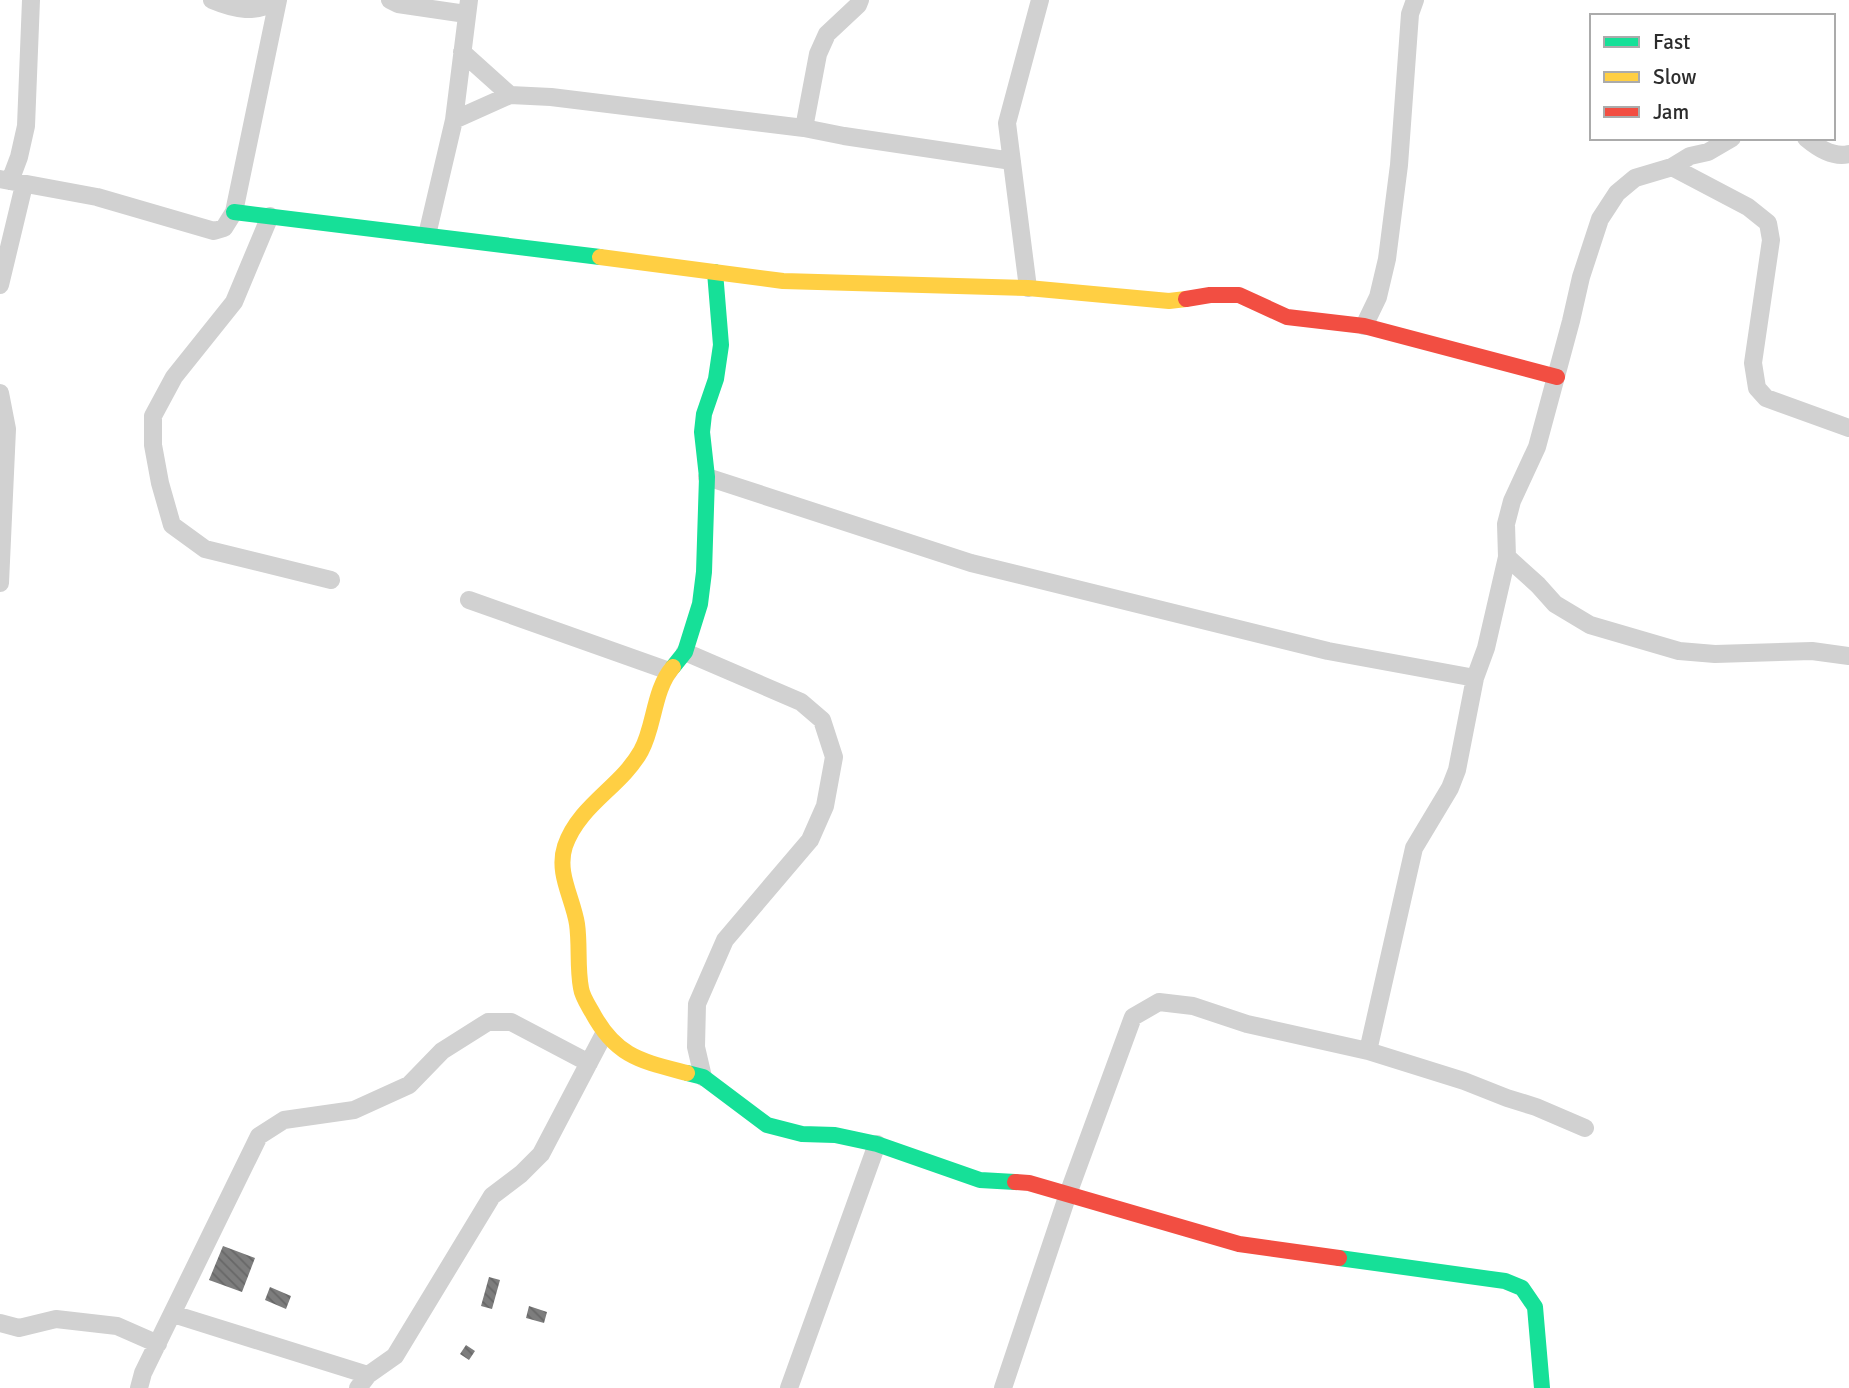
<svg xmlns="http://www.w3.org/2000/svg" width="1849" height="1388" font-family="Signika,sans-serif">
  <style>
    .building { fill: url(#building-back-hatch) }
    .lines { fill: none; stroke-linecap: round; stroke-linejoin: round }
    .street { stroke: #d1d1d1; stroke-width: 18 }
    .fast { stroke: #16e098; stroke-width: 16 }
    .slow { stroke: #ffcf43; stroke-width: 16 }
    .jam { stroke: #f24e42; stroke-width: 16 }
  </style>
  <defs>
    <pattern id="building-back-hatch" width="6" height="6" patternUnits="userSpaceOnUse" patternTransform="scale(1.75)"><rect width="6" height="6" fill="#7d7d7d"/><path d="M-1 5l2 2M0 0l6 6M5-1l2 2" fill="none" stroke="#676767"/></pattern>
  </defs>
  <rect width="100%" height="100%" fill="#fff"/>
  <path class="building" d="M223,1246l32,12 -13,34 -33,-12z
    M489,1277l11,3 -8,29 -11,-3z
    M270,1287l21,9 -5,13 -21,-9z
    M529,1306l18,6 -3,11 -18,-5z
    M466,1345l9,6 -6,9 -9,-6z"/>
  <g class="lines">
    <path class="street" d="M212,0c24,10 43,14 66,0
      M390,0l8,4 68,10
      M462,52l48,43
      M454,120l56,-25 41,2 253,31 40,8 168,25
      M804,128l14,-74 9,-20 31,-29 2,-5
      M1806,138c12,10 27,20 43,16
      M1672,167l76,40 20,16 3,17 -18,123 4,25 9,10 83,30
      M0,179l97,18 117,34 10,-3 10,-16 44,-212
      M10,181l9,-24 7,-31 5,-126
      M270,216l-36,86 -60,75 -21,39v29l7,38 12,42 33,24 126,31
      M427,235l27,-115 15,-120
      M0,285l24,-100
      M1028,288l-21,-165 33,-123
      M1364,326l14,-29 9,-38 12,-94 11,-151 5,-14
      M0,393l7,36 -7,154
      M707,477l264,86 357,88 147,27
      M1507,557l31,28 17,19 35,21 89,26 36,3 97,-3 37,5
      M469,600l200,71
      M685,652l116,50 21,18 12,37 -9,49 -15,34 -85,100 -28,64 -1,43 7,30
      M1368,1051l46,-203 36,-60 7,-18 18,-92 11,-30 21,-91 -1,-33 6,-23 25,-54 34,-126 10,-44 19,-58 17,-26 18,-15 37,-11 18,-11 18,-4 24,-14
      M173,1314l195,61
      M0,1323l19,5 37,-9 61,7 41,18
      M139,1388l4,-15 116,-237 25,-16 70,-10 55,-25 33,-34 46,-29h23l78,41
      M358,1388l10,-13 27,-19 97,-160 29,-22 20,-20 63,-120
      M789,1388l88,-244
      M1003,1388l65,-194 65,-177 26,-15 34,4 54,18 121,27 96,30 43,17 29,9 49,21"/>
    <path class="fast" d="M234,212l366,45
      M673,667l12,-15 15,-48 4,-32 3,-95 -5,-45 2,-18 12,-35 5,-34 -6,-73
      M687,1073l16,4 64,48 35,9 33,1 42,9 103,36 35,2
      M1339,1258l166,23 17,7 13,19 7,81"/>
    <path class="slow" d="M600,257l183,24 245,7 141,13 17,-2
      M673,667c-20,23 -18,59 -32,84 -20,36 -62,54 -76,95 -9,27 8,52 12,78 3,21 0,43 4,64 1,8 7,17 11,24 24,45 49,49 95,61"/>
    <path class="jam" d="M1186,299l24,-4h29l48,22 77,9 193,51
      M1015,1182l14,1 210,61 100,14"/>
  </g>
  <rect x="1590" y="14" width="245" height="126" fill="#ffffff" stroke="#ababab" stroke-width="2"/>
  <rect x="1604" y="37" width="35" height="10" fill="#16e098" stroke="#ababab" stroke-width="2"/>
  <text x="1653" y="49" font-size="21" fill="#2c2c2c">Fast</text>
  <rect x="1604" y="72" width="35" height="10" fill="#ffcf43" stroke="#ababab" stroke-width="2"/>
  <text x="1653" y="84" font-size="21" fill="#2c2c2c">Slow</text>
  <rect x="1604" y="107" width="35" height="10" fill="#f24e42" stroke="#ababab" stroke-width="2"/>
  <text x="1653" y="119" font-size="21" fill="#2c2c2c">Jam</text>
</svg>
